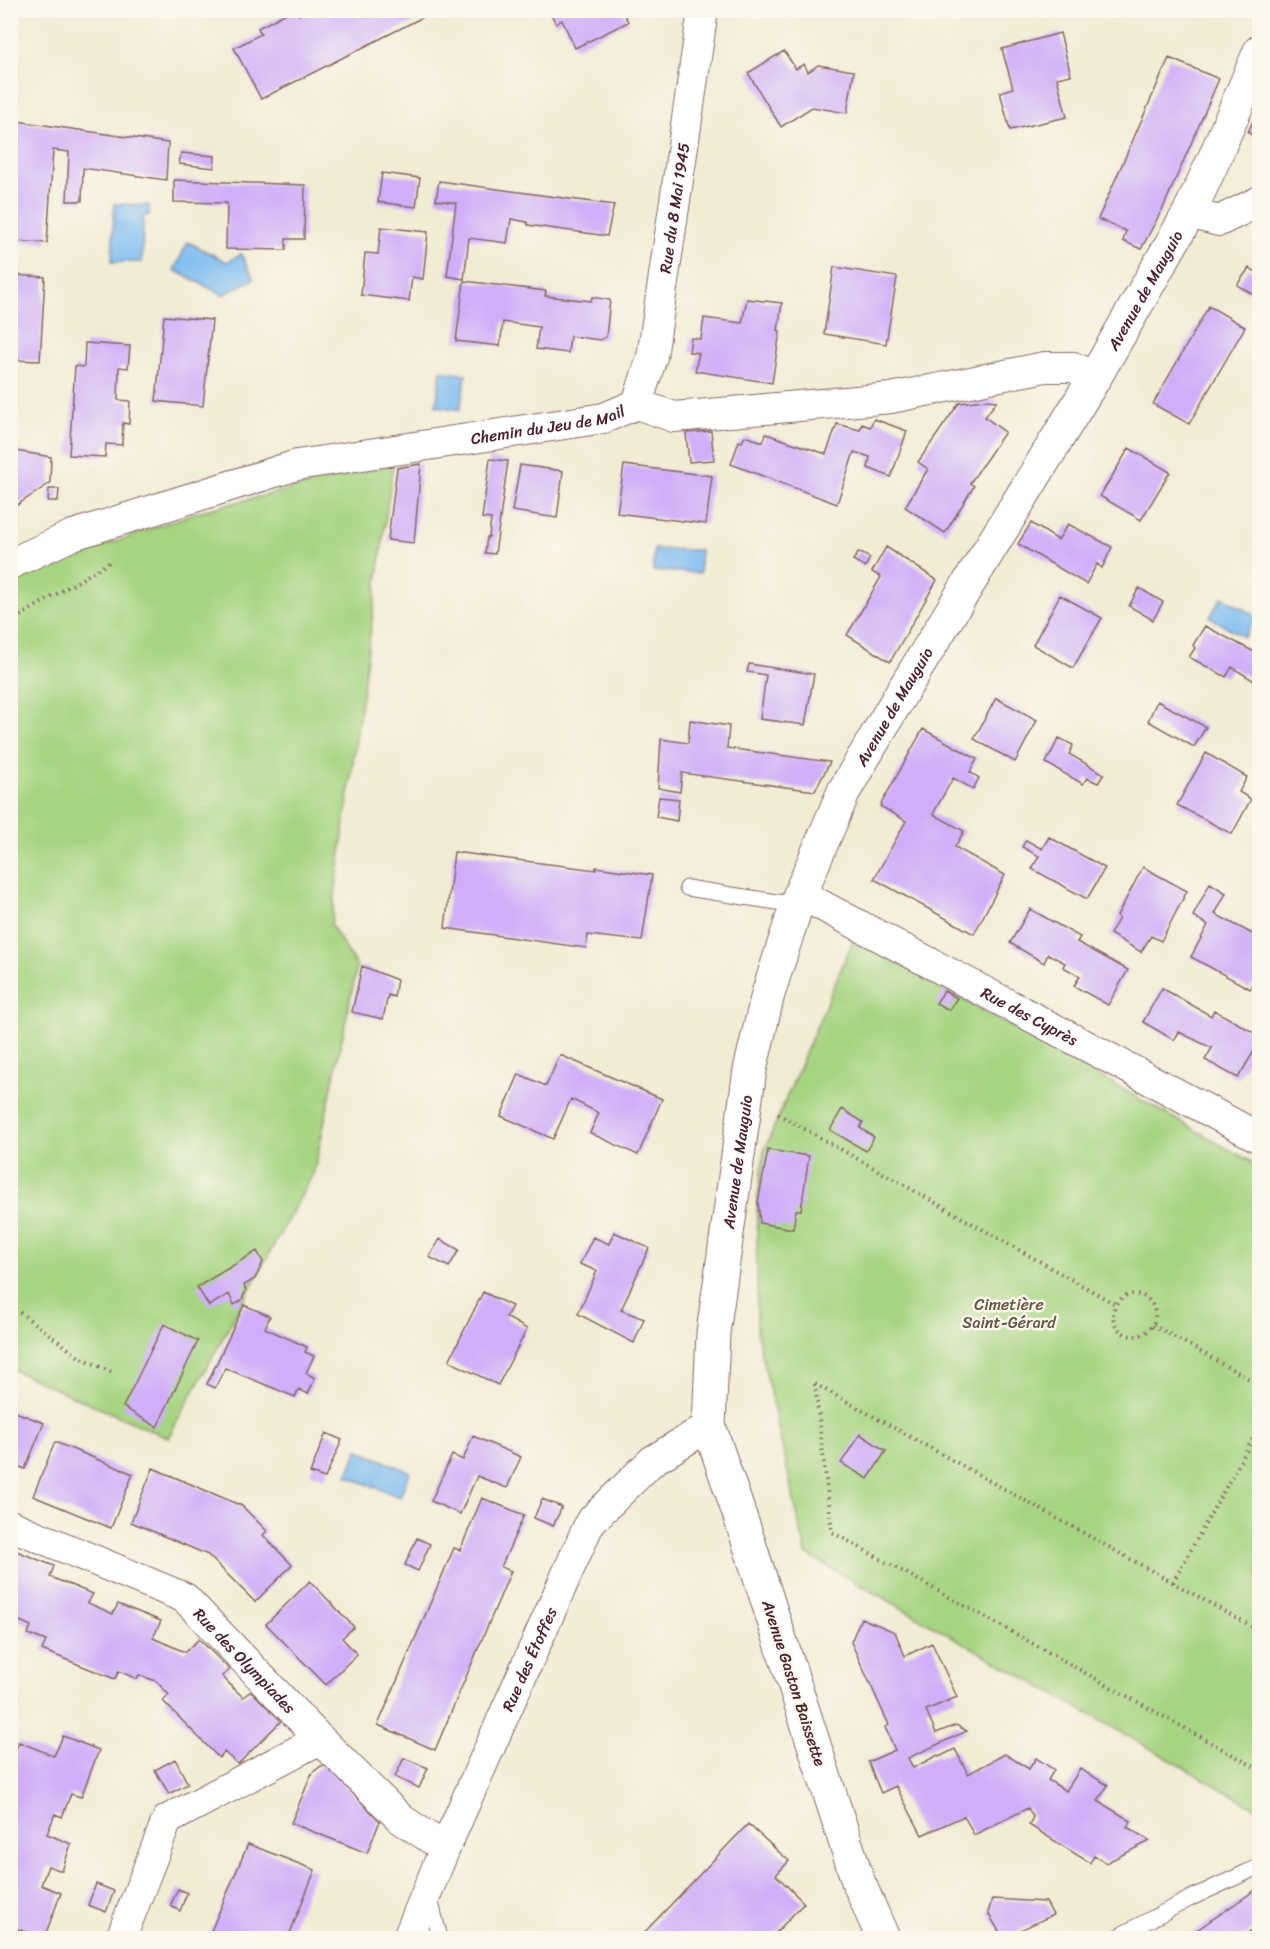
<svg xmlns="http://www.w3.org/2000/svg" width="1270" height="1949" font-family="Sriracha,sans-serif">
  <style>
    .green { fill: #a7d482; stroke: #787a56; stroke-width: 1.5 }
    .water { fill: #7cbbf0; stroke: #636d8e; stroke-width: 1.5 }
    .building { fill: #cfaff8 }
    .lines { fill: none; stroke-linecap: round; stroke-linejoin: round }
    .lane-casing { stroke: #856766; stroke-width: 17 }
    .street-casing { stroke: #856766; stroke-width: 32 }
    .secondary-casing { stroke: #856766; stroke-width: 35 }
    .path { stroke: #856766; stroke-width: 4; stroke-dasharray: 1.5 4.5; stroke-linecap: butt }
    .lane { stroke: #fff; stroke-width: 15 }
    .street { stroke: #fff; stroke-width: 30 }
    .secondary { stroke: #fff; stroke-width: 33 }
    .labels { text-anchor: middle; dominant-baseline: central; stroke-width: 5; stroke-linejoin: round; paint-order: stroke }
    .street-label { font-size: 16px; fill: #4a1f2b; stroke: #fbf7ec }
    .park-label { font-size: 16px; fill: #665545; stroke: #fbf7ec }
  </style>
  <rect width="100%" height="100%" fill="#fbf7ec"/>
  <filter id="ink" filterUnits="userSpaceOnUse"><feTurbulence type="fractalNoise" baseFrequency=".0167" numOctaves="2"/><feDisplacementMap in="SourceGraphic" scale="12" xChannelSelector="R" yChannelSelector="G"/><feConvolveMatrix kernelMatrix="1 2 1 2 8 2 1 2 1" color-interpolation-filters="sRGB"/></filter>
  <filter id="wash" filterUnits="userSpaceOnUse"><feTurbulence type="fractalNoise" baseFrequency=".008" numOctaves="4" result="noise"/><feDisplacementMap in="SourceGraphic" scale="24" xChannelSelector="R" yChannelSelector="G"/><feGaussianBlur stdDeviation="1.35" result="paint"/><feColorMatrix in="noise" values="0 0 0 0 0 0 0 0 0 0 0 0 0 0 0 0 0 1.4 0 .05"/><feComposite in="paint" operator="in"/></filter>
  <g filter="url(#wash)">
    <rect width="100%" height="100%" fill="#f2ecd5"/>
    <path class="green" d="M393,464l-62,461 26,42 -43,205 -146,266 -157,-69v-785l44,-20 142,-52z
      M854,938l405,228v644l-453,-256 -49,-221v-130l7,-52z"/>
    <path class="water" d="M114,204l35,1v10l-6,2 -1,45h-30z
      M188,242l39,20 14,-8 13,25 -31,16 -49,-25z
      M441,371l25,4 -6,35 -24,-4z
      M654,549l46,1v23l-47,-2z
      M1222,597l34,19 -12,21 -34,-20z
      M358,1450l52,22 -10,25 -53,-21z"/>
    <g id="blocks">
      <path class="building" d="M292,10h5l2,5 8,-5h130l-176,89 -27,-51 27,-14 -3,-6z
        M549,10h73l6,12 -53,26 -13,-28 -6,4z
        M1060,33l11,42 -14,3 10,39 -57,13 -10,-38 13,-4 -11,-39z
        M784,51l12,18 8,-5 4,8 10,-7 36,6 -7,42 -35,-6 -31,20 -33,-54z
        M1169,58l50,21 -55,127 -23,43 -18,-8 3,-10 -28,-12z
        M1260,106v35l-12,-9z
        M10,120l158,23 -2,37 -83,-12 -1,33h-15l2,-49 -16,-2 -6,93 -33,-2 3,-57 -7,-1z
        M181,153l34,3 -1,12 -35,-4z
        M382,173l38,5 -4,29 -38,-5z
        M174,180l131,5 -1,54h-18v11l-60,-1 1,-46 -53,-1z
        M439,181l175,24 -7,31 -79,-11 -1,-3 -16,-3 -4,24 -38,-5 -5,41 -17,-3 9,-73 -20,-3z
        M381,227l47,5 -5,47 -11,-2 -3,24 -48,-6 4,-42 13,1z
        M834,267l63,10 -11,67 -62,-10z
        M1249,268l11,6 -2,23 -21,-12z
        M13,275l32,2 -5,84 -30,-1z
        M464,281l82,10 -1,5 46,5 1,-4 18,3 -4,37 -6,3 -30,-4 -2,17 -32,-4 3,-22 -36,-5 -3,24 -44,-5z
        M747,299l35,4 -4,27 2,1 -8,52 -77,-12 4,-18 -10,-1 2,-14 10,1 3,-21 38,5z
        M1209,306l36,21 -56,97 -36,-20z
        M164,316l48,4 -9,86 -47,-5z
        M85,343l45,3 -2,22 -9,-1 -1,33 12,1 -1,23 -6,-1 -1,22 -16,-1 -1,13 -36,-2 6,-89 9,1z
        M985,400l12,1 -12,16 20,15 -35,51 4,3 -29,47 -40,-26 23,-38 -10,-7 41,-59z
        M874,419l33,12 -16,46 -23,-9 2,-11 -16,-5 -17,52 -106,-40 8,-23 3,1 3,-6 18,6 3,-8 60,20 11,-30 23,6 2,-6 8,3z
        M711,431l3,29 -25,2 -3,-29z
        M1129,448l41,24 -29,48 -41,-24z
        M10,450l41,7 -1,26 -33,22 -7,-1z
        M490,459l18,2 -13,93 -10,-1 2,-16h2l2,-18 -9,-1z
        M421,464l-7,79 -26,-3 9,-72z
        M520,465l43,6 -6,47 -45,-7z
        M624,465l88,11 -6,48 -89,-11z
        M49,489h10l-1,12h-10z
        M1031,523l27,17 10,-16 44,23 -10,21 -5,-4 -11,20 -68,-40z
        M886,547l51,33 -47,82 -43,-27 34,-58 -9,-5z
        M859,552l11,6 -5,9 -12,-7z
        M1139,588l24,14 -10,18 -24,-14z
        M1060,595l42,23 -29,50 -40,-23z
        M1205,626l55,29v16l-6,10 -22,-14 -6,10 -37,-20 6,-9 -2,-3z
        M749,664l65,10 -9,51 -45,-6 6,-44 -19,-3z
        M996,698l41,22 -22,42 -41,-23z
        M1157,701l49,26 -12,20 -46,-26z
        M690,720l39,6 -2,22 103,14 -15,29 -133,-18 -2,19 -22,-4 3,-49 27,4z
        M923,729l54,30 -7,13 9,6 -6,11 -20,-11 -20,36 31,17 -9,16 50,28 -31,59 -100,-55 32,-58 -26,-15z
        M1059,738l14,7 -4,9 35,20 -6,9 -11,-5 -4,6 -37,-21z
        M1206,753l41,24 -8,15 12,7 -19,35 -55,-29z
        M659,797l20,2 -2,22 -21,-4z
        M1049,837l56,31 -18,31 -55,-30 7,-13 -17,-9 4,-7 16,9z
        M454,852l142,18v-3l56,8 -10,66 -54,-6 -2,13 -141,-20z
        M1143,867l44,24 -26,50 -10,-5 -10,16 -31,-18 9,-16 -2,-2z
        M1210,883l16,10 -11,21 45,24v50l-8,-4 -2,5 -59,-32 17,-32 -15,-9z
        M1030,909l50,28 -3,5 51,28 -20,35 -34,-19 6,-10 -17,-9 2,-4 -17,-9 -4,9 -34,-20z
        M362,966l35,14 -3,17 -6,-2 -5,24 -31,-7z
        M1162,988l49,28 3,-6 46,26v5l-22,37 -33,-18 7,-12 -33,-16 -5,8 -31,-18z
        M944,991l13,7 -8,12 -13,-7z
        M560,1055l102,44 -24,56 -48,-22 9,-20 -28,-14 -18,40 -52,-23 18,-42 27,12z
        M842,1109l21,13 -3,6 14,9 -8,14 -36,-21z
        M768,1150l41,6 -8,54h-5l-3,19 -33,-6 -2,-21z
        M614,1232l35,16 -28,62 23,9 -10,24 -56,-29 19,-43 -17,-7 13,-27 16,7z
        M440,1239l19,11 -10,17 -20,-10z
        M257,1251l6,11 -8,17 -11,6 2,6 -5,10 -7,4 -5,-11 -20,12 -12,-19z
        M483,1292l29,14 -6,11 21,12 -29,56 -49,-24z
        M244,1305l26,11 -5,12 42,19 -2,5 9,4 -8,17 9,5 -7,16 -9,-5 -4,8 -70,-29 -10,20 -8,-4z
        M164,1324l34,17 -41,86 -34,-20z
        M10,1410l34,13 -19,46 -15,-6z
        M326,1433l16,7 -17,38 -15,-5z
        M860,1434l26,17 -18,28 -27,-16z
        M473,1436l48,21 -14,31 -30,-12 -17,38 -29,-13 21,-46 11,5z
        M55,1442l78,32 -22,54 -78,-32z
        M153,1468l89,38 25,25 -4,4 29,30 -37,37 -47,-47 -77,-33z
        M482,1498l42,17 -23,52 10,4 -76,179 -57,-25 76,-177 6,2z
        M542,1499l20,8 -9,19 -19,-8z
        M417,1538l13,6 -12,27 -13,-6z
        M14,1550l40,16 -4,11 43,17 -5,9 25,11 5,-10 43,17 -8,17 32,14 14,-13 31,31 -8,6 11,12 10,9 8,-6 30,30 -43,43 -14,-12 -5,6 -56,-57 6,-6 -13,-14 -17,-6 -2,4 -18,-8 -4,8 -73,-29 4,-9 -18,-7 3,-8 -18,-8 -3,7v-68z
        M310,1581l44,46 -12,11 15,16 -31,31 -60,-61z
        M861,1618l34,14 10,24 27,-13 25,54 -31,13 10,23 20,-8 11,6 -59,27 5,10 25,-13 1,2 16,-8 13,25 37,-20 24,15 7,-11 18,12 -6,10 18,11 14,-22 28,16 -10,16 33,20 -4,6 23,14 -44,22 -12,-7 -4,7 -61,-38 4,-8 -5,-9 -54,27 -10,-19 -42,19 -26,-49 -15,7 -13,-31 27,-12 -10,-23 4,-2 -38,-83z
        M63,1736l36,14 -18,47 -10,-3 -9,23 -7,-3 -8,20 24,10 -9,27 -14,-5 -7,19 20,8 -17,45 -26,-9 -4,9h-4v-136l3,-5 -3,-1v-34l9,-20 35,14z
        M404,1758l24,10 -9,20 -24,-11z
        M175,1759l13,25 -19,10 -14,-24z
        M321,1766h5l54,55 -13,32 -76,-30 21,-50z
        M748,1824l41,37 -13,14 28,28 -33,35h-132z
        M248,1844l67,26 -27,68h-80z
        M96,1884l18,7 -8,21 -18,-7z
        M1260,1887v38l-20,13h-50l-2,-2z
        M178,1889l9,4 -7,18 -10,-5z
        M992,1899l54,3 7,13 -50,23 -15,-25z"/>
    </g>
  </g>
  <g filter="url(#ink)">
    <use href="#blocks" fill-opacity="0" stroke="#856766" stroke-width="1.5"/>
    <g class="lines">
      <g class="lane-casing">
        <path id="lane" d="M687,888l109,17
          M429,1895l11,43
          M1115,1938l76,-40 69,-32"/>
      </g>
      <g class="street-casing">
        <g id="street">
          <path d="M1189,213l30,8 41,-20"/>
          <path id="s1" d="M637,404l15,-47 51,-347"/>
          <path id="s2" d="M10,564l63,-29 224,-70 307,-47 33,-14 37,13 217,-19 154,-31h28l22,10"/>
          <path id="s3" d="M800,894l460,244"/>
          <path id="s4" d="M10,1525l175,73 135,141 81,80 44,29"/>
          <path d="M121,1938l46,-118 153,-81"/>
          <path id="s5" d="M408,1938l37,-90 145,-326 62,-61 57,-35"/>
        </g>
      </g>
      <g class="secondary-casing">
        <g id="secondary">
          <path id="s6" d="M883,1938l-25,-57 -113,-350 -36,-105 4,-93 37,-263 18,-76 32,-100 44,-103 55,-94 196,-320 94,-164 25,-54 46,-108"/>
        </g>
      </g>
      <path class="path" d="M10,622l100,-60
        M778,1114l337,190
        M1113 1315a21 21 0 1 1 42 0a21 21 0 1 1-42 0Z
        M10,1305l68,51 33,16
        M1153,1325l107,60
        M815,1384l17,148 428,238
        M815,1384l445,247
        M1173,1582l87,-156"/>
      <use href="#lane" class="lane"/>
      <use href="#street" class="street"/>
      <use href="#secondary" class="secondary"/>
    </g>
  </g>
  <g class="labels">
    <g class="street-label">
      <text stroke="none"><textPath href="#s1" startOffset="200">Rue du 8 Mai 1945</textPath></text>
      <text stroke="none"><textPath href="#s6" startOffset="1779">Avenue de Mauguio</textPath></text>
      <text stroke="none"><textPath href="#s2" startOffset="558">Chemin du Jeu de Mail</textPath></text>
      <text stroke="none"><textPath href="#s6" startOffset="1293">Avenue de Mauguio</textPath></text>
      <text stroke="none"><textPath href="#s3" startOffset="260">Rue des Cyprès</textPath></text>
      <text stroke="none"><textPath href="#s6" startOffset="807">Avenue de Mauguio</textPath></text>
      <text stroke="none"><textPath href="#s5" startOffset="304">Rue des Étoffes</textPath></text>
      <text stroke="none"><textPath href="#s4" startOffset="276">Rue des Olympiades</textPath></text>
      <text transform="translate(794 1683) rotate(72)">Avenue Gaston Baissette</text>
    </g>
    <g class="park-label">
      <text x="1009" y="1304">Cimetière<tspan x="1009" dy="18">Saint-Gérard</tspan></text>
    </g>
  </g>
  <rect width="1270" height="1949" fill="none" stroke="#fbf7ec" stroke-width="36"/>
</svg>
